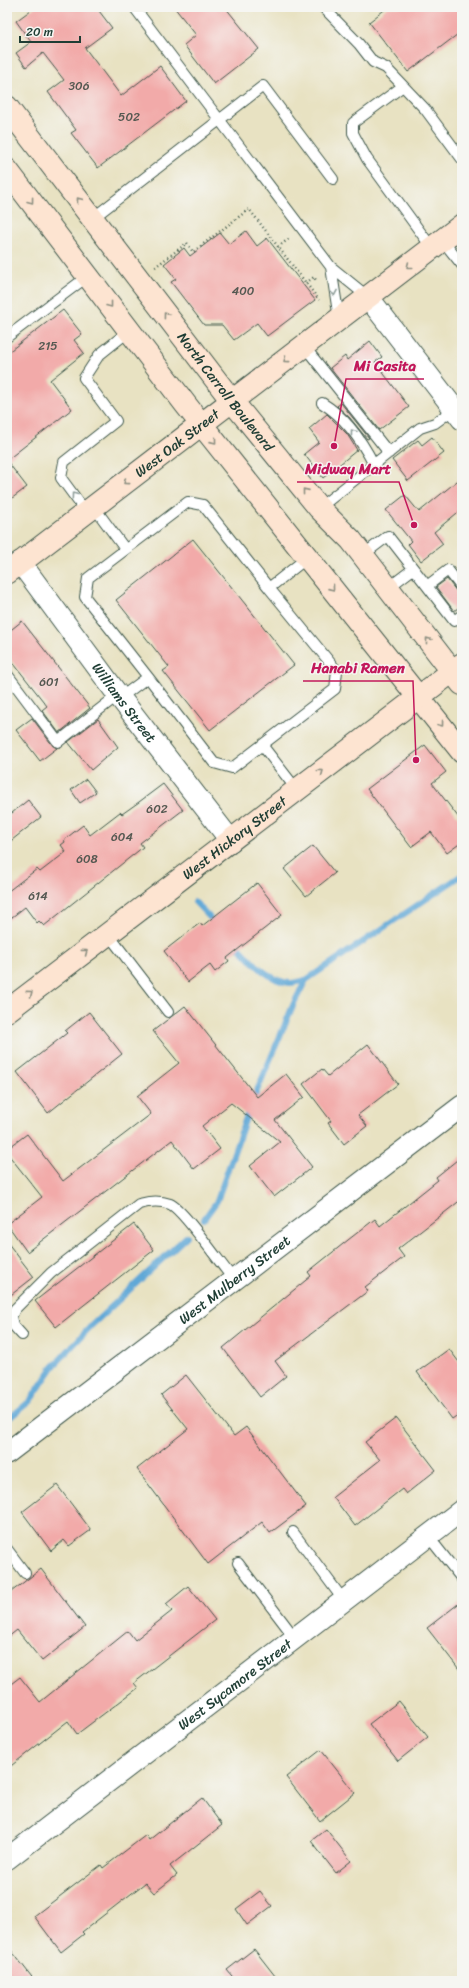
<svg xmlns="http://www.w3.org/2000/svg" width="469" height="1988" font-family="Sriracha,sans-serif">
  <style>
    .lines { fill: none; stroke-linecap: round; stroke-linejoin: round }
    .stream { stroke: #60a8d7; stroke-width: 6 }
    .building { fill: #f2aaa9 }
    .service-casing { stroke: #3d5649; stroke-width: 12 }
    .minor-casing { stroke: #3d5649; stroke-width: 23 }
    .secondary-casing { stroke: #3d5649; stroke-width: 24 }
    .path { stroke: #3d5649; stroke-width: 2.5; stroke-dasharray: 1 3; stroke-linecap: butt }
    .service { stroke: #fff; stroke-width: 10 }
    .minor { stroke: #fff; stroke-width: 21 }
    .secondary { stroke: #fde4d1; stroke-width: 22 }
    .oneway { stroke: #8e9082 }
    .oneway2 { stroke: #8f9e9a }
    .labels { text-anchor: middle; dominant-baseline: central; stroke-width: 3; stroke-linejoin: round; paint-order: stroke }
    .number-label { font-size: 12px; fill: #545851 }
    .street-label { font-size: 14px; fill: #1f3d34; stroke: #f6f6f2 }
    .leader { fill: none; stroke: #c2185b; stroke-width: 1.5 }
    .callout-dot { fill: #c2185b; stroke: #f6f6f2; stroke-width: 1.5 }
    .callout-label { font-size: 15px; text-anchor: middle; font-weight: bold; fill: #c2185b; stroke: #f6f6f2; stroke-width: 3; stroke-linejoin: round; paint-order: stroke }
  </style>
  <rect width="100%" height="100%" fill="#f6f6f2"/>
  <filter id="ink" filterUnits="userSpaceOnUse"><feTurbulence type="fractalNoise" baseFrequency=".025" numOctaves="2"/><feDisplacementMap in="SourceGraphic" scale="8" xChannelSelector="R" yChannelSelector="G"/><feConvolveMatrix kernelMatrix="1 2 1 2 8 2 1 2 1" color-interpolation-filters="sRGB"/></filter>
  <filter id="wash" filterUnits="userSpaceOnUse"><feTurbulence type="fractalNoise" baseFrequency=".012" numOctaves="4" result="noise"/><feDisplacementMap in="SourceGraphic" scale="16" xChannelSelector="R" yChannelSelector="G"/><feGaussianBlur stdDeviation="0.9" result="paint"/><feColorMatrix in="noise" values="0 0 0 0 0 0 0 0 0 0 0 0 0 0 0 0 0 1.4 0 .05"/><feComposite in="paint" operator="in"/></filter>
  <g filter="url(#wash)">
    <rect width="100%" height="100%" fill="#e8e2c2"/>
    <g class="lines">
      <path class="stream" d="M195,902l21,22
        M235,943c15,16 33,38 55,40 5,0 11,-2 16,-3l156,-105
        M204,1219l13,-18 31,-89 46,-109 12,-23
        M7,1420l23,-19 23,-34 39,-42 95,-89"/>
    </g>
    <g id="blocks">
      <path class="building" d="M35,7h61l16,21 -27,20 36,48 39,-30 26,35 -88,67 -27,-35 5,-3 -28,-38 16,-12 -21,-27 -17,14 -10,-14 15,-11 -15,-21z
        M174,7h51l34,42 -45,35 -30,-39 12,-10z
        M388,7h74v24l-54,41 -39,-50z
        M246,231l11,15 10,-8 48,62 -48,36 -10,-13 -23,17 -12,-15h-18l-33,-43 5,-3 -12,-15 20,-16 6,8 30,-23 9,11z
        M63,310l19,24 -8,6 10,13 -34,27 22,29 -65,51v-107z
        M370,341l12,16 -7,5 34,45 -30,23 -49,-62 15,-12 2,4z
        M341,403l28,35 -2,1 -17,-21 -13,-12z
        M327,414l20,20 10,16 -34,28 -19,-24 15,-12 -10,-13z
        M432,437l12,16 -36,28 -16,-21 26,-20 4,5z
        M7,461l20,26 -20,15z
        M462,477v32l-28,23 9,12 -22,17 -13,-17 3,-3 -25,-31 19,-15 14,17z
        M193,539l101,126 -84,65 -47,-59 6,-4 -53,-67z
        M447,579l10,13 5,2v11l-8,6 -18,-24z
        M22,621l68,87 -31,25 -17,-23 5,-4 -40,-51v-22z
        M32,718l21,28 4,2 -17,13 -24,-31z
        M98,719l20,28 -27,23 -23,-28z
        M425,745l21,27 -14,11 30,39v20l-15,11 -16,-21 -20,15 -44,-58z
        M86,779l10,13 -16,11 -9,-13z
        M163,784l20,26 -43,33 3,4 -99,79 -5,-5 -2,2 -12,-16 -18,14v-29l30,-23 3,3 26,-20 -5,-7 4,-3 -1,-2 19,-15 7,10 30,-23 2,2 17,-12z
        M28,800l13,17 -34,27v-27z
        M313,846l22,27 -29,23 -22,-27z
        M257,883l25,32 -55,43 2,3 -14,11 -5,-7 -22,17 -24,-31 36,-28 2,3z
        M185,1006l72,91 29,-23 18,23 -29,23 37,47 -38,30 -24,-31 30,-24 -49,-39 -29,23 18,23 -26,20 -22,-29 -145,112 -20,-28 35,-27 -35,-44v-4l20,-15 36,47 88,-67 -14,-18 42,-33 -26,-32z
        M89,1012l33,42 -74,59 -31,-41 50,-39 -2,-2z
        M368,1044l30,40 -40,31 9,11 -23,18 -16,-21 3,-2 -28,-37 19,-15 6,7z
        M462,1156v43l-64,50 6,8 -39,30 3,4 -93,70 11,15 -26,21 -37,-49 88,-72 -3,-4 40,-32 27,-21 5,7 58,-46 -2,-3z
        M134,1224l20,26 -98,77 -21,-26z
        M7,1242l27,35 -27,21z
        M449,1349l13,17v46l-10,7 -35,-47z
        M186,1375l48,61 12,-9 60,79 -36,27 -8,-11 -54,42 -71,-95 51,-40 -27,-34z
        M396,1418l40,52 -30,24 -4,-5 -47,37 -22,-29 47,-37 -15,-18z
        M57,1485l34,45 -22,16 -5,-6 -13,11 -29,-39z
        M41,1569l44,58 -43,34 -25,-31 -10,8v-43z
        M188,1586l27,34 -81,63 4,5 -61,46 -9,-13 -61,48v-82l13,-10 20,25 88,-71 7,9 37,-29 -6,-7z
        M462,1601v72l-35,-45z
        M399,1701l29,36 -30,24 -29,-37z
        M321,1750l34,43 -35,28 -34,-44z
        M202,1798l20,27 -52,41 7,9 -23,18 -9,-10 -63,49 2,2 -23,18 -27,-36 67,-51 2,3 43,-33 3,5z
        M326,1829l25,32 -15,12 -25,-32z
        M260,1891l12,15 -25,19 -11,-16z
        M7,1945l28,36h-28z
        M254,1949l25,32h-43l-9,-11z"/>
    </g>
  </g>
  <g filter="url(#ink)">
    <use href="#blocks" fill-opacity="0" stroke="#3d5649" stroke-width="1"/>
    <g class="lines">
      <g class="service-casing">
        <path id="service" d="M134,7l197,260 37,30
          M323,7l36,37 14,18 13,6 39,41 37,50
          M403,86l-50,37v10l14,26 65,89
          M93,218l170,-132 70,93
          M442,240l20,25
          M331,267l8,52
          M7,337l81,-61
          M304,346l85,107
          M322,403c23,14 40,38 52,62
          M94,507l31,42
          M319,508l101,-80 15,-5 19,-14
          M86,512l-25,-34 3,-16 52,-41 -32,-43 15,-23 30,-24
          M363,555l25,-19 39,50
          M388,588l25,-19
          M462,588l-14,-18 -21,16 27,35 8,-6
          M7,674l51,68 60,-47
          M148,677l-63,-80 3,-19 100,-76 15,3 66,83
          M120,698l28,-21 66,86 18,5 30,-23
          M297,790l-35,-45 73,-56 2,-18 -68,-83 39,-31
          M108,934l60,78
          M22,1335l-9,-10 -2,-8 4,-8 36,-36 88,-69c11,-3 20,-4 31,0 13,5 52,62 64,76
          M293,1532l51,69
          M428,1536l34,43
          M7,1549l18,24
          M238,1563l57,75"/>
      </g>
      <g class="minor-casing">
        <g id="minor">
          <path d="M368,297l94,122"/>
          <path id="s1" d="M20,562l98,133 113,146"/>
          <path id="s2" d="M7,1453l455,-347"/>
          <path id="s3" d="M7,1859l455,-349"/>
        </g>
      </g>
      <g class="secondary-casing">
        <g id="secondary">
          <path id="s4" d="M7,107l225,294 87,107 32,32 111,144"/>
          <path d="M7,170l179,235 276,347"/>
          <path id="s5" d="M7,573l455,-348"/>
          <path id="s6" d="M7,1011l455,-347"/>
        </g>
      </g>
      <path class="path" d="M278,247l12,-9
        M155,267l32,-24 6,9 56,-43 70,91
        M306,283l8,-6 3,5"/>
      <use href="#service" class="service"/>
      <use href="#minor" class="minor"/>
      <use href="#secondary" class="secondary"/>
    </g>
    <defs><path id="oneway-chevron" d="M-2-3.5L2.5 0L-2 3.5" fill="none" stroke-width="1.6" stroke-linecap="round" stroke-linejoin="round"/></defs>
    <g class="oneway">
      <use href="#oneway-chevron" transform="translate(79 200) rotate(-128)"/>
      <use href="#oneway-chevron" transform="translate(31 201) rotate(53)"/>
      <use href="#oneway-chevron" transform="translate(409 266) rotate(142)"/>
      <use href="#oneway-chevron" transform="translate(110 305) rotate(52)"/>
      <use href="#oneway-chevron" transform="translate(166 315) rotate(-127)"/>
      <use href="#oneway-chevron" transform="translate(286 360) rotate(143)"/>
      <use href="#oneway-chevron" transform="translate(214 441) rotate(51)"/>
      <use href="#oneway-chevron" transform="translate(126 482) rotate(143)"/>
      <use href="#oneway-chevron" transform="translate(305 491) rotate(-129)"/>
      <use href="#oneway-chevron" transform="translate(332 588) rotate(51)"/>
      <use href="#oneway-chevron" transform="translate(428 640) rotate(-128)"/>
      <use href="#oneway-chevron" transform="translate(441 724) rotate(53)"/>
      <use href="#oneway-chevron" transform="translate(321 772) rotate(-37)"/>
      <use href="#oneway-chevron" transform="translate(85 952) rotate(-37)"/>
      <use href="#oneway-chevron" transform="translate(30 993) rotate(-37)"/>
    </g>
    <g class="oneway2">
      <use href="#oneway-chevron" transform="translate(334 293) rotate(80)"/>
      <use href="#oneway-chevron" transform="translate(353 432) rotate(-128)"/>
      <use href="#oneway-chevron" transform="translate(74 495) rotate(-126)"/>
    </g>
  </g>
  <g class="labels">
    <g class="number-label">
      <text x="79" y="86">306</text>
      <text x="129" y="117">502</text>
      <text x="243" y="291">400</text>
      <text x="48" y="346">215</text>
      <text x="49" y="682">601</text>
      <text x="157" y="809">602</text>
      <text x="122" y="837">604</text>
      <text x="87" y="859">608</text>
      <text x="38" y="896">614</text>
    </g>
    <g class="street-label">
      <text stroke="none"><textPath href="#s4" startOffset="359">North Carroll Boulevard</textPath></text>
      <text stroke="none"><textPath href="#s5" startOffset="214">West Oak Street</textPath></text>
      <text stroke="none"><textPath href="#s1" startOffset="175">Williams Street</textPath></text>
      <text stroke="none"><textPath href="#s6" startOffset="286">West Hickory Street</textPath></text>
      <text stroke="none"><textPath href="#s2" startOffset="286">West Mulberry Street</textPath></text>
      <text stroke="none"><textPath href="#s3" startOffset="287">West Sycamore Street</textPath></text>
    </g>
  </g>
  <path class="leader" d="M334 446L346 379H424M414 525L399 482H297M416 760L413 681H303"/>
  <g class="callout-dot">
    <circle cx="334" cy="446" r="4"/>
    <circle cx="414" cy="525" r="4"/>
    <circle cx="416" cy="760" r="4"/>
  </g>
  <g class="callout-label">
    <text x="385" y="371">Mi Casita</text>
    <text x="348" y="474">Midway Mart</text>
    <text x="358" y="673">Hanabi Ramen</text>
  </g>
  <rect width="469" height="1988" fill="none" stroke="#f6f6f2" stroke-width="24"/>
  <path d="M20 36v6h60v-6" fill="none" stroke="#1f3d34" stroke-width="2"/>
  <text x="26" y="36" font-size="12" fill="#1f3d34" stroke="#f6f6f2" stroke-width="3" paint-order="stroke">20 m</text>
</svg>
